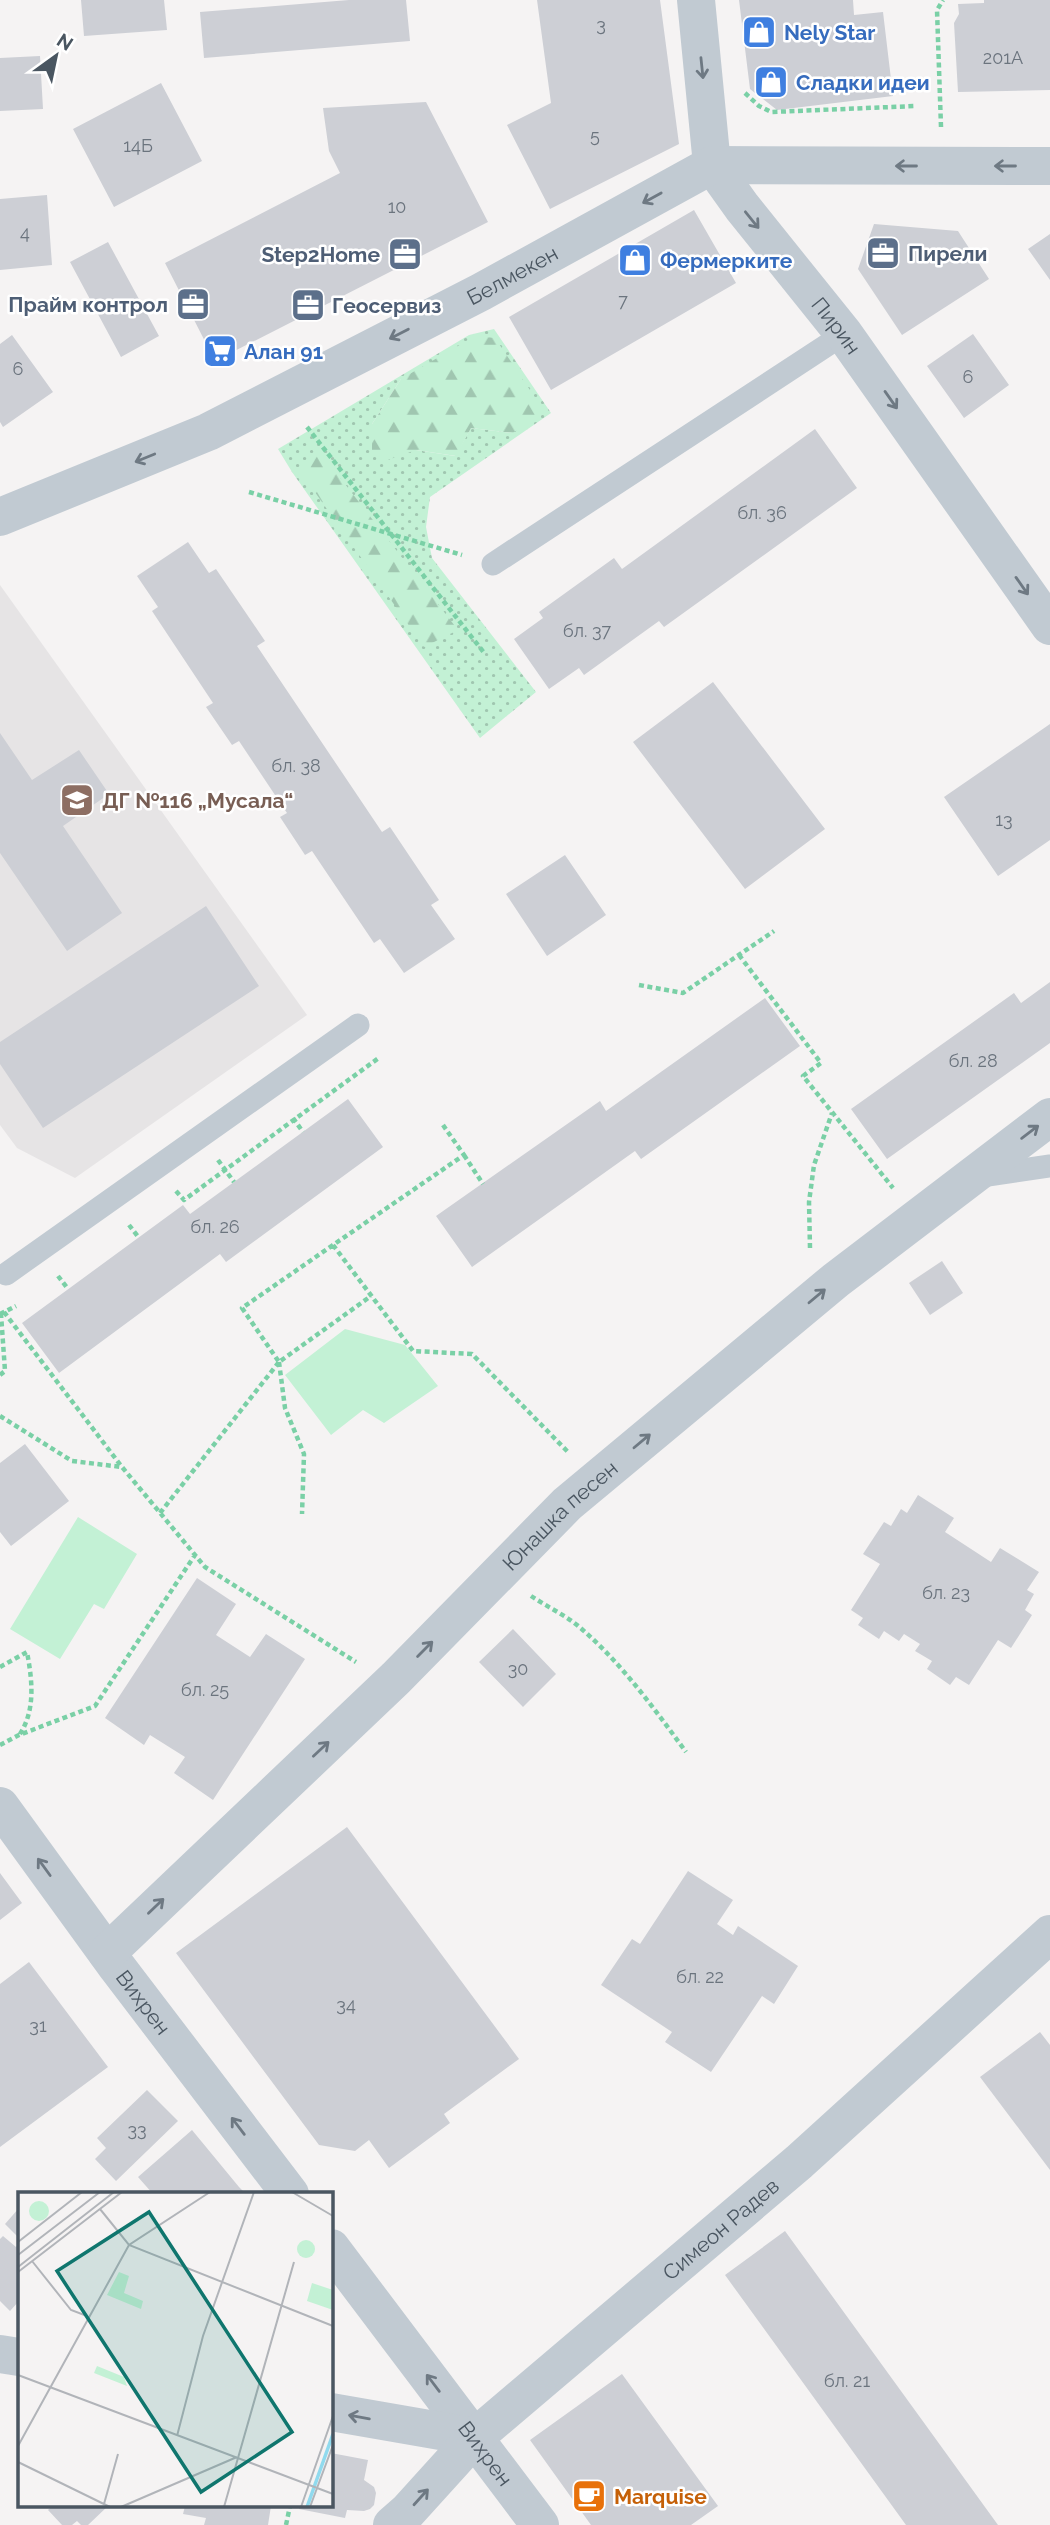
<svg xmlns="http://www.w3.org/2000/svg" width="1050" height="2525" font-family="Raleway,sans-serif">
  <style>
    .education { fill: #e6e4e5 }
    .grass { fill: url(#grass-dots); fill-rule: evenodd }
    .forest { fill: url(#forest-firs) }
    .park { fill: #c3f1d5 }
    .building { fill: #cdcfd5 }
    .lines { fill: none; stroke-linecap: round; stroke-linejoin: round }
    .path { stroke: #7ad0a6; stroke-width: 4.5; stroke-dasharray: 5 3.5; stroke-linecap: butt }
    .lane { stroke: #c1cad2; stroke-width: 23 }
    .street { stroke: #c1cad2; stroke-width: 38 }
    .oneway { stroke: #6e7983 }
    .labels { text-anchor: middle; dominant-baseline: central; stroke-width: 5; stroke-linejoin: round; paint-order: stroke }
    .number-label { font-size: 18px; fill: #6b747e }
    .shop-label { font-size: 21px; font-weight: bold; fill: #366cbe; stroke: #fff; text-anchor: start }
    .service-label { font-size: 21px; font-weight: bold; fill: #4e5e75; stroke: #fff; text-anchor: start }
    .street-label { font-size: 21px; fill: #4a5661; stroke: #fff }
    .education-label { font-size: 21px; font-weight: bold; fill: #785e54; stroke: #fff; text-anchor: start }
    .food-label { font-size: 21px; font-weight: bold; fill: #c56008; stroke: #fff; text-anchor: start }
    .inset-river { fill: none; stroke: #90daee; stroke-width: 3.5 }
    .inset-road { fill: none; stroke: #b1b4b9; stroke-width: 2 }
    .view { fill: #0f766e; fill-opacity: 0.15; stroke: #0f766e; stroke-width: 3.5 }
    .inset-edge { fill: none; stroke: #4a5661; stroke-width: 3.5 }
  </style>
  <defs>
    <pattern id="grass-dots" width="8" height="8" patternUnits="userSpaceOnUse" patternTransform="scale(1.75)"><rect width="8" height="8" fill="#c3f1d5"/><path d="M2 2h.1M6 6h.1" fill="none" stroke="#a0c6b0" stroke-width="1.8" stroke-linecap="round"/></pattern>
    <pattern id="forest-firs" width="22" height="20" patternUnits="userSpaceOnUse" patternTransform="scale(1.75)"><rect width="22" height="20" fill="#c3f1d5"/><path d="M5 1l3.5 6h-7zM16 11l3.5 6h-7z" fill="#a0c6b0"/></pattern>
  </defs>
  <rect width="100%" height="100%" fill="#f5f3f3"/>
  <path class="education" d="M0,585l307,430 -232,163 -58,-30 -17,-23z"/>
  <path class="grass" d="M494,329l57,84 -121,84 -4,30 6,31 104,134 -56,46 -188,-266 -14,-23 191,-114zM401,379l112,54 -42,-5 -16,28 -39,-6 -44,-26z"/>
  <path class="forest" d="M475,336l20,2 49,73 -31,22 -42,-5 -15,28 -40,-6 -31,11 -13,-6v-31l29,-45z
    M321,453l137,177 -34,17 -126,-179z"/>
  <path class="park" d="M345,1329l60,16 33,41 -54,37 -21,-13 -32,25 -46,-60z
    M78,1517l59,37 -33,55 -10,-5 -34,55 -50,-30z"/>
  <path class="building" d="M81,0h83l3,30 -83,6z
    M349,0h57l4,41 -206,17 -4,-46z
    M537,0h123l19,144 -129,65 -43,-84 44,-22z
    M739,0h114l1,15 29,-3 10,84 -116,14 -27,-21z
    M984,0h66v90l-92,2 -4,-69 5,-9 -1,-10 26,-1z
    M40,56l3,53 -43,2v-53z
    M161,83l41,78 -88,46 -41,-78z
    M426,102l62,120 -273,139 -50,-98 175,-90 -11,-22 -6,-43z
    M47,195l5,70 -52,5v-71z
    M694,210l42,73 -185,107 -42,-73z
    M874,224l84,7 31,48 -87,56 -44,-66z
    M1050,234v46l-22,-31z
    M108,242l51,94 -38,21 -51,-95z
    M973,334l36,51 -45,33 -37,-52z
    M12,335l41,57 -50,35 -3,-5v-78z
    M815,429l42,59 -193,139 -5,-6 -75,54 -5,-7 -30,21 -35,-50 29,-21 -4,-6 75,-54 8,11z
    M188,542l21,31 7,-4 49,72 -8,5 125,186 8,-5 49,73 -8,5 24,34 -51,34 -24,-34 -6,4 -62,-92 -7,4 -25,-38 7,-4 -48,-72 -7,4 -26,-38 7,-4 -61,-92 6,-4 -21,-31z
    M713,682l112,147 -80,60 -112,-147z
    M1050,724v116l-52,36 -54,-79z
    M0,733l32,47 47,-30 30,44 -46,32 59,87 -55,38 -67,-98z
    M565,855l41,60 -59,41 -41,-62z
    M206,906l53,80 -216,142 -43,-64v-22z
    M1050,982v61l-163,116 -36,-50 163,-116 7,10z
    M765,998l35,48 -159,113 -6,-8 -163,116 -36,-51 164,-115 6,10z
    M348,1099l35,48 -157,115 -6,-8 -161,119 -37,-50 161,-118 7,9z
    M942,1261l21,32 -33,22 -21,-32z
    M25,1444l44,57 -58,45 -11,-14v-69z
    M918,1495l36,23 -9,14 46,30 9,-14 39,24 -12,18 7,4 -9,16 7,5 -21,33 -13,-8 -29,45 -13,-8 -6,8 -23,-16 5,-8 -17,-10 5,-7 -16,-10 -5,7 -15,-10 -5,8 -21,-14 5,-7 -12,-8 29,-46 -17,-10 21,-32 7,4 10,-17 6,4z
    M197,1578l39,26 -20,31 34,22 16,-23 39,25 -92,141 -39,-27 11,-16 -35,-22 -6,10 -39,-27z
    M513,1629l43,45 -33,33 -44,-45z
    M347,1827l172,232 -75,55 6,9 -61,45 -20,-28 -14,11 -36,-6 -143,-192z
    M688,1871l45,29 -16,24 16,11 5,-9 60,40 -24,38 -12,-8 -51,76 -46,-30 7,-10 -71,-47 31,-46 8,5z
    M0,1873l22,30 -22,17z
    M29,1962l79,105 -108,80v-163z
    M1040,2032l10,13v125l-70,-93z
    M147,2090l31,31 -62,60 -21,-22 11,-11 -9,-10z
    M192,2130l47,57 7,7h-93l-15,-17z
    M19,2208v30l-14,-14z
    M785,2231l137,189 76,105h-92l-181,-250z
    M3,2236l13,11 3,-4v58l-9,10 -10,-10v-62z
    M622,2374l96,132 -27,19h-100l-61,-85z
    M331,2453l37,7 -4,20 10,7 2,6 -2,12 -4,4 -6,2 -17,-1 -2,8 -46,-9 1,-3h31z
    M52,2506h56l-20,19h-7l-4,-4 -5,4h-10l-14,-15z
    M185,2506h86l-3,19h-64l2,-7 -23,-4z"/>
  <g class="lines">
    <path class="path" d="M745,93l14,13 12,6 145,-6
      M941,127l-4,-117 6,-10
      M307,427l178,227
      M249,492l213,63
      M739,955l82,108 -18,13 90,112
      M639,985l44,8 91,-62
      M293,1118l10,14
      M443,1125l21,30 -131,90 80,106 59,3 96,98
      M464,1155l19,29
      M218,1160l16,22
      M176,1191l8,9 196,-143
      M129,1225l10,13
      M333,1245l-91,63 37,54 92,-66
      M810,1248l-1,-46 5,-37 18,-52
      M58,1276l10,13
      M4,1312l118,155 83,100 151,95
      M0,1314l16,-8
      M279,1362l6,46 19,46 -2,60
      M0,1375l5,-4 -4,-57
      M0,1416l72,45 50,6
      M160,1513l119,-151
      M531,1596c15,10 32,18 46,29 43,36 76,82 109,127
      M0,1667l27,-15c5,27 9,57 -7,82
      M0,1745l19,-10 76,-29 100,-151
      M286,2525l4,-19"/>
    <path class="lane" d="M493,564l351,-230
      M981,1176l69,-10
      M6,1274l352,-249"/>
    <g class="street">
      <path id="s1" d="M696,0l16,165 30,42 102,127 206,292"/>
      <path id="s2" d="M0,517l208,-85 273,-140 231,-127 338,1"/>
      <path id="s3" d="M0,1806l117,161 173,227"/>
      <path id="s4" d="M107,1953l289,-275 171,-174 269,-224 214,-163"/>
      <path id="s5" d="M331,2248l209,277"/>
      <path d="M0,2354l19,3"/>
      <path d="M331,2412l144,25"/>
      <path id="s6" d="M392,2525l16,-14 67,-74 324,-275 251,-228"/>
    </g>
  </g>
  <defs><path id="oneway-shaft" d="M-6 0H5M1.5-3L5.5 0L1.5 3" fill="none" stroke-width="1.6" stroke-linecap="round" stroke-linejoin="round" transform="scale(1.75)"/></defs>
  <g class="oneway">
    <use href="#oneway-shaft" transform="translate(702 68) rotate(84)"/>
    <use href="#oneway-shaft" transform="translate(906 166) rotate(180)"/>
    <use href="#oneway-shaft" transform="translate(1005 166) rotate(-180)"/>
    <use href="#oneway-shaft" transform="translate(652 198) rotate(151)"/>
    <use href="#oneway-shaft" transform="translate(752 220) rotate(51)"/>
    <use href="#oneway-shaft" transform="translate(399 334) rotate(153)"/>
    <use href="#oneway-shaft" transform="translate(891 400) rotate(55)"/>
    <use href="#oneway-shaft" transform="translate(145 458) rotate(158)"/>
    <use href="#oneway-shaft" transform="translate(1022 586) rotate(55)"/>
    <use href="#oneway-shaft" transform="translate(1030 1132) rotate(-37)"/>
    <use href="#oneway-shaft" transform="translate(817 1296) rotate(-40)"/>
    <use href="#oneway-shaft" transform="translate(642 1441) rotate(-40)"/>
    <use href="#oneway-shaft" transform="translate(425 1649) rotate(-45)"/>
    <use href="#oneway-shaft" transform="translate(321 1749) rotate(-43)"/>
    <use href="#oneway-shaft" transform="translate(44 1867) rotate(-126)"/>
    <use href="#oneway-shaft" transform="translate(156 1906) rotate(-44)"/>
    <use href="#oneway-shaft" transform="translate(238 2126) rotate(-127)"/>
    <use href="#oneway-shaft" transform="translate(433 2383) rotate(-127)"/>
    <use href="#oneway-shaft" transform="translate(359 2417) rotate(-170)"/>
    <use href="#oneway-shaft" transform="translate(421 2497) rotate(-48)"/>
  </g>
  <defs>
    <g id="shop-square" transform="scale(1.75)"><rect x="-9" y="-9" width="18" height="18" rx="4" fill="#3f7fe0" stroke="#fff"/><path d="M-5-2.5h2.3a2.7 3.5 0 0 1 5.4 0H5L5.5 6h-11ZM-1.5-2.5h3a1.5 2.3 0 0 0-3 0Z" fill="#fff"/></g>
    <g id="office-square" transform="scale(1.75)"><rect x="-9" y="-9" width="18" height="18" rx="4" fill="#5c6f8a" stroke="#fff"/><path d="M-6-3h4V-5.5h4V-3h4V5H-6ZM-1-4.5V-3h2v-1.5ZM-6 0V1H6V0Z" fill="#fff"/></g>
    <g id="supermarket-square" transform="scale(1.75)"><rect x="-9" y="-9" width="18" height="18" rx="4" fill="#3f7fe0" stroke="#fff"/><path d="M-6-5.5h2.5l.6 2H6L4.5 2H-2.5L-4.4-4H-6ZM-1.5 3.2a1.3 1.3 0 1 0 .1 0ZM3 3.2a1.3 1.3 0 1 0 .1 0Z" fill="#fff"/></g>
    <g id="school-square" transform="scale(1.75)"><rect x="-9" y="-9" width="18" height="18" rx="4" fill="#8d6e63" stroke="#fff"/><path d="M0-5L7-2L0 1L-7-2ZM-4 1L0 2.5L4 1V4Q0 6-4 4Z" fill="#fff"/></g>
    <g id="cafe-square" transform="scale(1.75)"><rect x="-9" y="-9" width="18" height="18" rx="4" fill="#e8710a" stroke="#fff"/><path d="M-5.5-4.5H6V0H3Q3 3.5 0 3.5H-2.5Q-5.5 3.5-5.5 0ZM3-3.2v2h1.7v-2ZM-6 4.5H4V6H-6Z" fill="#fff"/></g>
  </defs>
  <g fill-rule="evenodd">
    <use href="#shop-square" x="759" y="32"/>
    <use href="#shop-square" x="771" y="82"/>
    <use href="#office-square" x="883" y="253"/>
    <use href="#office-square" x="405" y="254"/>
    <use href="#shop-square" x="635" y="260"/>
    <use href="#office-square" x="193" y="304"/>
    <use href="#office-square" x="308" y="305"/>
    <use href="#supermarket-square" x="220" y="351"/>
    <use href="#school-square" x="77" y="800"/>
    <use href="#cafe-square" x="589" y="2496"/>
  </g>
  <g class="labels">
    <g class="number-label">
      <text x="601" y="24">3</text>
      <text x="1003" y="57">201А</text>
      <text x="595" y="135">5</text>
      <text x="138" y="145">14Б</text>
      <text x="397" y="206">10</text>
      <text x="25" y="232">4</text>
      <text x="623" y="300">7</text>
      <text x="18" y="368">6</text>
      <text x="968" y="376">6</text>
      <text x="762" y="512">бл. 36</text>
      <text x="587" y="630">бл. 37</text>
      <text x="296" y="765">бл. 38</text>
      <text x="1004" y="819">13</text>
      <text x="973" y="1060">бл. 28</text>
      <text x="215" y="1226">бл. 26</text>
      <text x="946" y="1592">бл. 23</text>
      <text x="518" y="1668">30</text>
      <text x="205" y="1689">бл. 25</text>
      <text x="700" y="1976">бл. 22</text>
      <text x="346" y="2004">34</text>
      <text x="38" y="2025">31</text>
      <text x="137" y="2129">33</text>
      <text x="847" y="2380">бл. 21</text>
    </g>
    <g class="shop-label">
      <text x="784" y="32">Nely Star</text>
      <text x="796" y="82">Сладки идеи</text>
      <text x="660" y="260">Фермерките</text>
      <text x="244" y="351">Алан 91</text>
    </g>
    <g class="service-label">
      <text x="908" y="253">Пирели</text>
      <text x="380" y="254" text-anchor="end">Step2Home</text>
      <text x="168" y="304" text-anchor="end">Прайм контрол</text>
      <text x="332" y="305">Геосервиз</text>
    </g>
    <g class="street-label">
      <text stroke="none"><textPath href="#s2" startOffset="567">Белмекен</textPath></text>
      <text stroke="none"><textPath href="#s1" startOffset="369">Пирин</textPath></text>
      <text stroke="none"><textPath href="#s4" startOffset="630">Юнашка песен</textPath></text>
      <text stroke="none"><textPath href="#s3" startOffset="243">Вихрен</textPath></text>
      <text stroke="none"><textPath href="#s6" startOffset="443">Симеон Радев</textPath></text>
      <text stroke="none"><textPath href="#s5" startOffset="257">Вихрен</textPath></text>
    </g>
    <g class="education-label">
      <text x="102" y="800">ДГ №116 „Мусала“</text>
    </g>
    <g class="food-label">
      <text x="614" y="2496">Marquise</text>
    </g>
  </g>
  <g transform="translate(18 2192)">
    <rect width="315" height="315" fill="#f5f3f3"/>
    <path d="M11 19a10 10 0 1 1 20 0a10 10 0 1 1-20 0ZM101,80l10,4 -5,17 19,8 -2,8 -34,-14zM294,91l21,7v20l-26,-9z" fill="#c3f1d5"/>
    <path d="M79,174l27,11 3,9 -33,-13z" fill="#c3f1d5"/>
    <path d="M279 57a9 9 0 1 1 18 0a9 9 0 1 1-18 0Z" fill="#c3f1d5"/>
    <path class="inset-river" d="M289,315l26,-73"/>
    <path class="inset-road" d="M274,0l41,24M82,17l29,36 204,81M0,50l64,-50M0,63l82,-63M14,69l39,49 16,6M0,75l96,-75M0,80l104,-80M0,183l315,119M159,244l26,-100 51,-144M0,254l111,-201 81,-53M0,270l92,45M86,312l14,-50M103,315l116,-50M206,315l70,-245M283,315l32,-91M292,315l23,-62"/>
    <path class="view" d="M131,20l143,220 -91,60 -144,-221z"/>
    <rect width="315" height="315" class="inset-edge"/>
  </g>
  <g transform="translate(56 56) rotate(33)" stroke="#ffffff" stroke-width="5" paint-order="stroke">
  <path d="M0-5L12 26L0 18L-12 26Z" fill="#4a5661"/>
  <text y="-10" font-size="19" font-weight="bold" text-anchor="middle" fill="#4a5661">N</text>
  </g>
</svg>
